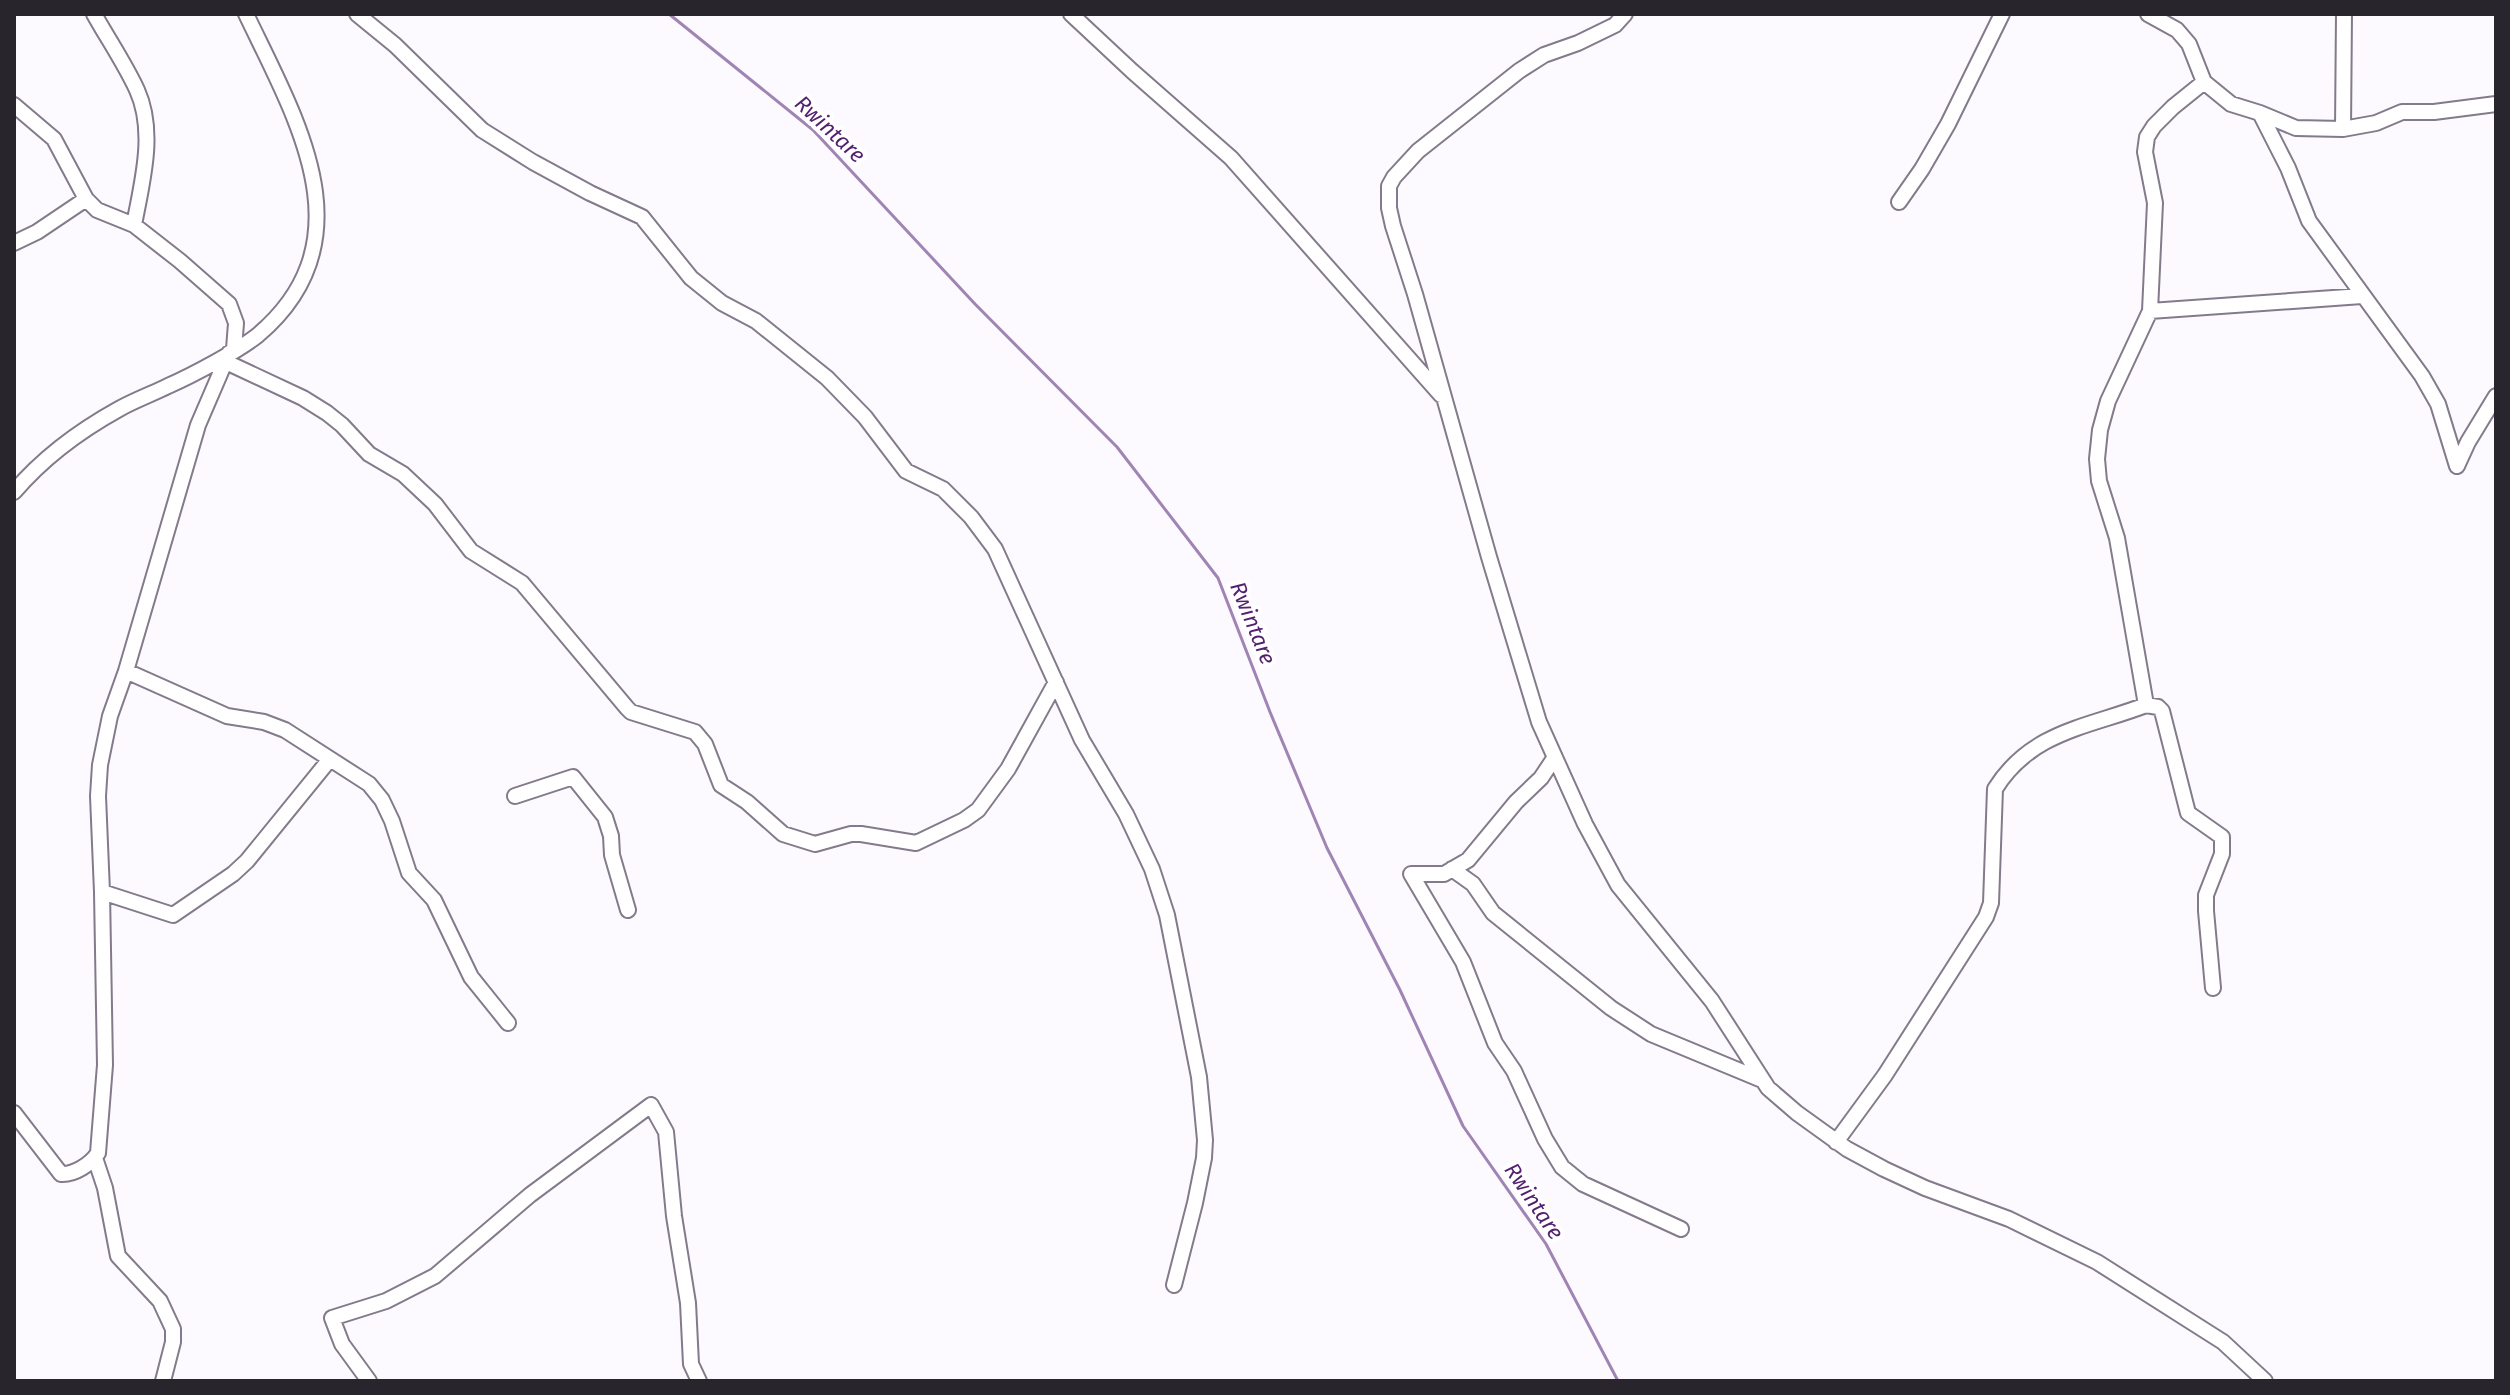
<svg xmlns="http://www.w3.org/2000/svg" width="2510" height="1395" font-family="'Fira Sans',sans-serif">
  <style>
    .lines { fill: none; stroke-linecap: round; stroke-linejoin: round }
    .stream { stroke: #a084b4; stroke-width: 3 }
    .minor-casing { stroke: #837a8b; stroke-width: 18 }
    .minor { stroke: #fff; stroke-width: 14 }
    .labels { text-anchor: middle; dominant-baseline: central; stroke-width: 8; stroke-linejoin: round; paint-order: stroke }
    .water-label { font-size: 22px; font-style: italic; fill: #53216f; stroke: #fff }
  </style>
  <rect width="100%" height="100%" fill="#fcfafe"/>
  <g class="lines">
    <path class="stream" d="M669,14l144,116 162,174 142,143 101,131 52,134 57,136 73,142 63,136 83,118 72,137"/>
    <g class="minor-casing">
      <path id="minor" d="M94,14c14,25 31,50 43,76 19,42 5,92 -3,135
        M357,14l38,31 87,85 51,32 57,31 52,24 49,61 31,25 34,18 71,57 38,39 41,54 37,18 28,28 24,32 87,191 44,74 26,55 15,46 32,162 6,63 -1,18 -9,45 -21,82
        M1071,14l61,57 99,87 210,237
        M1625,14l-10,11 -37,18 -34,12 -25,16 -101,80 -24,26 -5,9v22l4,18 22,68 74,263 50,165 46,102 33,61 94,116 56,87 29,25 50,36 37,20 41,19 84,31 88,43 126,80 42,39
        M2148,14l29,16 12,14 15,38 27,22 29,9 36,15 47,1 33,-6 26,-11h32l62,-8
        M14,105l40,34 32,60 11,11 37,15 46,36 49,43 7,19 -2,26
        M2260,113l28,55 21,53 113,155 16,28 19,62
        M2343,129l1,-115
        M1899,202l23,-33 26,-45 54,-110
        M14,243l23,-11 49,-33
        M2150,311l212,-15
        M226,362l77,36 24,15 15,12 27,29 34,20 32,30 36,47 51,32 105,125 4,4 64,20 10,12 16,41 26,17 36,32 32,10 36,-10h10l55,9 48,-23 14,-10 30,-41 48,-87
        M2457,466l11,-24 28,-46
        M14,492c28,-33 67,-62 105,-83 16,-9 33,-15 49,-23 25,-11 70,-35 90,-51 112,-95 38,-216 -12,-321
        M126,671l101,45 37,6 21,8 84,54 13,16 10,21 17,52 25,27 37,77 37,46
        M2146,705l-29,-167 -18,-57 -2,-22 3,-29 8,-29 42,-90 5,-108 -10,-51 2,-15 7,-11 19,-19 31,-25
        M1555,757l-14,21 -25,24 -48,58 -24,14h-33l52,88 32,81 19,28 31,68 17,28 21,17 98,45
        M515,796l58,-19 32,40 6,19 1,19 16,55
        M1452,869l21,15 20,29 118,95 40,26 111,46
        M102,892l71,23 60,-41 14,-13 83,-102
        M14,1113l47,61c13,1 30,-10 37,-21l7,-88 -3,-173 -4,-96 2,-31 10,-49 16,-45 72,-246 31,-72
        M1836,1142l49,-67 101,-158 5,-14 4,-114c36,-58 94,-62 151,-84l12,2 4,4 26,102 34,24v17l-16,41v16l7,77
        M95,1158l10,30 13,68 42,45 13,28v13l-10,39
        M369,1381l-27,-37 -10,-26 54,-17 49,-25 95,-81 121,-90 15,27 8,84 14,87 3,61 8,17"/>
    </g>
    <use href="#minor" class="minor"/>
  </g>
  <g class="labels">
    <g class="water-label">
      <text transform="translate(830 129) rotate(43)">Rwintare</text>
      <text transform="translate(1253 623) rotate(68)">Rwintare</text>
      <text transform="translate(1534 1201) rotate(56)">Rwintare</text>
    </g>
  </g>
  <rect width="2510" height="1395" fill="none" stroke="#29252c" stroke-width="32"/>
</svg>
